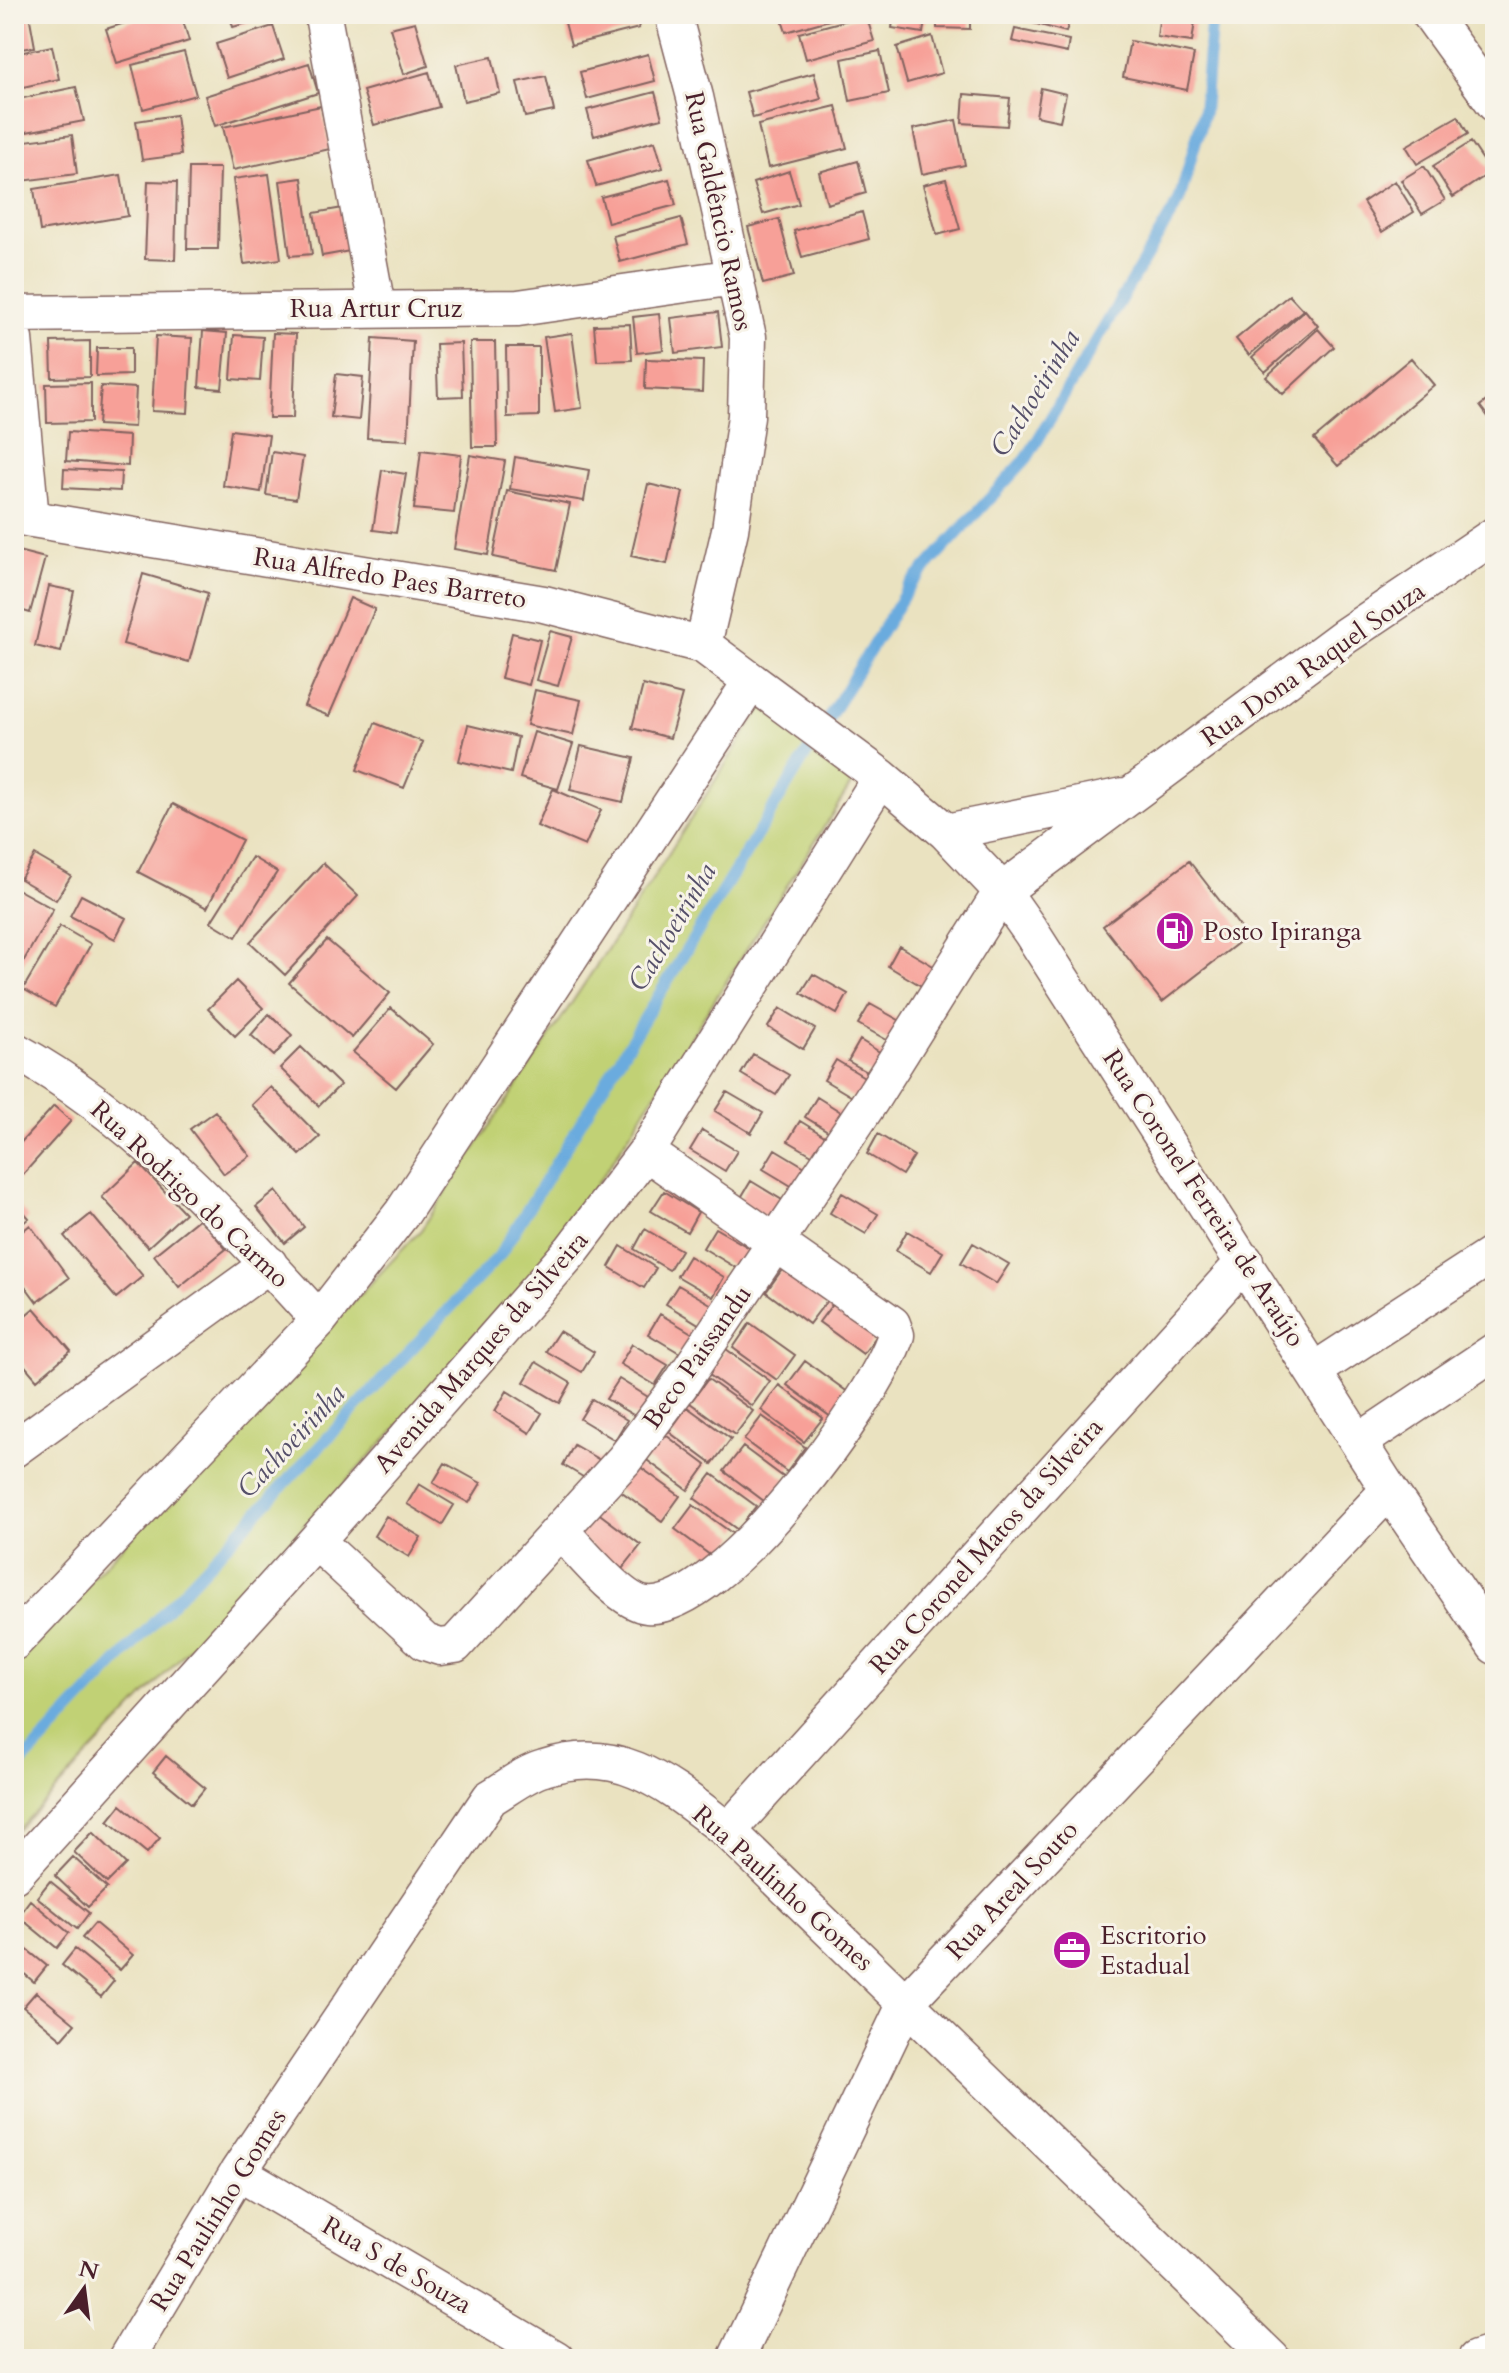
<svg xmlns="http://www.w3.org/2000/svg" width="1509" height="2373" font-family="Cardo,serif">
  <style>
    .green { fill: #c1d174; stroke: #867850; stroke-width: 2 }
    .lines { fill: none; stroke-linecap: round; stroke-linejoin: round }
    .stream { stroke: #6babde; stroke-width: 12 }
    .building { fill: #f7a098 }
    .minor-casing { stroke: #82635f; stroke-width: 39 }
    .minor { stroke: #fff; stroke-width: 36 }
    .labels { text-anchor: middle; dominant-baseline: central; stroke-width: 6; stroke-linejoin: round; paint-order: stroke }
    .street-label { font-size: 26px; fill: #4a1f2b; stroke: #f7f3e8 }
    .poi-label { font-size: 26px; fill: #4a1f2b; stroke: #f7f3e8; text-anchor: start }
    .water-label { font-size: 28px; font-style: italic; fill: #56506a; stroke: #f7f3e8 }
  </style>
  <rect width="100%" height="100%" fill="#f7f3e8"/>
  <filter id="ink" filterUnits="userSpaceOnUse"><feTurbulence type="fractalNoise" baseFrequency=".0125" numOctaves="2"/><feDisplacementMap in="SourceGraphic" scale="16" xChannelSelector="R" yChannelSelector="G"/><feConvolveMatrix kernelMatrix="1 2 1 2 8 2 1 2 1" color-interpolation-filters="sRGB"/></filter>
  <filter id="wash" filterUnits="userSpaceOnUse"><feTurbulence type="fractalNoise" baseFrequency=".006" numOctaves="4" result="noise"/><feDisplacementMap in="SourceGraphic" scale="32" xChannelSelector="R" yChannelSelector="G"/><feGaussianBlur stdDeviation="1.8" result="paint"/><feColorMatrix in="noise" values="0 0 0 0 0 0 0 0 0 0 0 0 0 0 0 0 0 1.4 0 .05"/><feComposite in="paint" operator="in"/></filter>
  <g filter="url(#wash)">
    <rect width="100%" height="100%" fill="#eae2c0"/>
    <path class="green" d="M762,707l95,68 -245,387 -91,134 -507,538v-173l407,-431 199,-300z"/>
    <g class="lines">
      <path class="stream" d="M14,1771l485,-515 411,-671 117,-127 152,-257 25,-89 8,-98"/>
    </g>
    <g id="blocks">
      <path class="building" d="M14,14h15l6,33 -21,3z
        M153,14h28l8,27 -72,22 -11,-34z
        M229,14h47v1l-43,12z
        M583,14h52l4,14 -68,17 -7,-26z
        M780,14h67v1l-61,17z
        M894,14h32l-3,19 -31,-5z
        M937,14h33v15l-33,-1z
        M1012,14h59l-5,18 -55,-15z
        M1160,14h36l-4,28 -35,-5z
        M866,15l8,26 -68,18 -7,-26z
        M415,22l13,44 -24,8 -14,-46z
        M273,26l11,33 -57,19 -11,-34z
        M1015,29l54,11 -2,13 -55,-12z
        M932,36l10,37 -35,10 -10,-36z
        M1130,41l64,13 -7,36 -64,-13z
        M52,46l7,33 -45,10v-35z
        M880,51l9,42 -39,8 -8,-42z
        M184,52l12,43 -53,14 -11,-44z
        M648,54l7,27 -68,18 -7,-27z
        M492,57l8,36 -36,8 -8,-36z
        M309,63l9,30 -103,33 -10,-30z
        M429,72l10,35 -65,18 -11,-34z
        M814,73l7,26 -68,19 -7,-26z
        M546,76l8,35 -29,6 -8,-35z
        M76,87l8,34 -68,13 -2,-34z
        M1041,88l25,6 -6,27 -24,-5z
        M655,92l7,26 -68,18 -7,-26z
        M964,94l46,4 -3,28 -45,-3z
        M321,106l9,43 -97,21 -10,-43z
        M836,106l11,42 -79,20 -10,-43z
        M176,115l5,40 -39,5 -6,-39z
        M1458,116l10,18 -51,30 -11,-18z
        M956,120l9,45 -43,9 -9,-45z
        M72,135l5,39 -55,7 -5,-39z
        M655,141l8,27 -67,18 -8,-26z
        M1471,142l20,30 -38,25 -20,-31z
        M858,161l8,32 -39,11 -8,-32z
        M1424,166l21,34 -23,14 -21,-34z
        M189,168h31l-2,81h-31z
        M789,171l10,33 -36,10 -10,-31z
        M269,174l12,85 -37,5 -11,-85z
        M121,175l7,41 -88,15 -6,-42z
        M302,178l10,76 -22,2 -10,-75z
        M669,179l7,26 -68,18 -7,-26z
        M946,179l14,50 -23,6 -14,-50z
        M148,181l29,1 -2,78 -30,-1z
        M1395,181l19,31 -32,20 -19,-30z
        M343,208l7,43 -28,5 -8,-43z
        M862,212l7,27 -67,18 -8,-26z
        M681,218l7,26 -68,18 -7,-26z
        M779,219l15,57 -31,8 -15,-57z
        M1289,295l14,15 -54,45 -13,-16z
        M1305,310l13,16 -53,46 -13,-15z
        M718,312l4,35 -47,6 -4,-35z
        M659,314l4,36 -26,3 -4,-36z
        M630,324l2,36 -35,1 -3,-36z
        M1318,329l16,18 -51,47 -17,-17z
        M203,331l24,2 -5,56 -23,-2z
        M273,333l23,1 -3,84h-24z
        M572,333l10,75 -27,4 -11,-75z
        M234,335l29,2 -3,44 -29,-2z
        M156,336l36,2 -4,75 -36,-2z
        M373,338l40,3 -5,99 -41,-2z
        M90,341v36l-38,1 -1,-36z
        M470,342h25l2,105h-25z
        M461,343l2,53 -25,1 -2,-53z
        M506,347h33v69l-32,1z
        M97,348h34v27l-35,1z
        M1411,358l23,27 -96,81 -24,-27z
        M646,359l57,2 -1,31 -57,-3z
        M336,374l27,3 -4,43 -28,-3z
        M91,383v39l-44,1 -1,-39z
        M101,386l35,2 -2,39 -36,-2z
        M1495,394v32l-15,-20z
        M231,430l38,5 -8,57 -38,-6z
        M68,432l61,4 -1,30 -62,-5z
        M421,450l40,5 -7,58 -40,-4z
        M272,452l31,5 -7,42 -30,-4z
        M470,455l35,6 -17,94 -34,-6z
        M515,457l74,13 -5,31 -74,-12z
        M64,469l57,3 -1,19 -57,-3z
        M382,470l24,4 -10,59 -23,-3z
        M648,484l35,8 -16,72 -36,-8z
        M507,491l63,13 -14,66 -63,-13z
        M14,550l31,8 -15,55 -16,-5z
        M143,574l65,19 -19,69 -66,-18z
        M49,586l25,5 -13,61 -26,-6z
        M350,598l25,11 -46,107 -25,-10z
        M550,631l22,6 -14,49 -22,-6z
        M512,633l28,7 -11,45 -28,-7z
        M643,685l39,10 -12,43 -38,-10z
        M535,690l46,10 -8,35 -46,-10z
        M375,723l48,19 -19,46 -47,-18z
        M468,725l50,12 -7,36 -52,-12z
        M534,732l39,12 -15,45 -38,-11z
        M581,746l53,12 -11,44 -53,-12z
        M553,789l48,21 -16,36 -48,-20z
        M173,804l69,36 -35,68 -69,-36z
        M35,855l36,21 -15,24 -36,-21z
        M252,857l25,15 -41,65 -25,-15z
        M1189,861l58,75 -85,66 -59,-76z
        M323,863l35,33 -73,79 -35,-33z
        M17,889l36,20 -39,69v-83z
        M81,895l45,23 -11,21 -45,-23z
        M60,926l31,18 -36,63 -32,-18z
        M327,940l63,53 -38,45 -63,-55z
        M899,946l36,21 -12,20 -35,-21z
        M813,974l35,20 -11,20 -36,-21z
        M236,981l27,27 -28,28 -27,-27z
        M870,1004l36,20 -12,20 -36,-20z
        M391,1008l42,36 -37,44 -43,-36z
        M780,1008l35,21 -12,20 -35,-22z
        M269,1014l23,21 -18,21 -23,-21z
        M860,1040l36,22 -13,19 -35,-20z
        M301,1047l39,38 -21,21 -39,-38z
        M753,1054l36,21 -13,20 -35,-21z
        M836,1060l35,21 -12,20 -35,-21z
        M271,1087l49,50 -20,18 -48,-50z
        M727,1092l36,21 -12,20 -36,-22z
        M817,1097l35,22 -11,20 -36,-22z
        M54,1106l17,15 -53,59 -4,-4v-26z
        M215,1111l35,45 -26,18 -34,-45z
        M800,1121l36,22 -12,19 -36,-21z
        M702,1130l35,21 -12,20 -35,-21z
        M878,1134l36,22 -12,19 -35,-21z
        M775,1149l35,21 -12,20 -35,-21z
        M138,1163l47,50 -37,34 -46,-50z
        M751,1181l36,22 -13,19 -35,-21z
        M276,1191l28,36 -19,16 -29,-36z
        M664,1191l34,21 -11,20 -36,-21z
        M842,1193l36,21 -12,20 -36,-21z
        M14,1201l15,17 -15,13z
        M91,1214l52,62 -27,22 -52,-62z
        M200,1218l26,31 -47,38 -25,-32z
        M30,1225l39,53 -32,24 -23,-31v-33z
        M715,1228l36,21 -13,20 -35,-21z
        M645,1229l36,21 -12,20 -35,-21z
        M907,1231l36,21 -12,20 -35,-21z
        M973,1243l36,21 -13,20 -35,-21z
        M621,1246l35,22 -12,20 -35,-21z
        M689,1256l35,21 -11,20 -36,-21z
        M784,1267l44,32 -19,25 -43,-32z
        M678,1285l36,21 -12,20 -36,-22z
        M837,1298l44,32 -18,24 -44,-32z
        M34,1308l37,43 -34,29 -23,-27v-28z
        M660,1314l35,21 -12,20 -35,-21z
        M750,1323l45,32 -18,25 -44,-32z
        M559,1331l35,21 -12,20 -36,-21z
        M632,1344l36,21 -13,20 -35,-21z
        M726,1349l44,32 -18,25 -44,-32z
        M805,1361l44,32 -18,24 -44,-32z
        M536,1362l35,21 -11,20 -36,-21z
        M619,1379l34,21 -11,20 -36,-21z
        M708,1379l45,32 -18,24 -45,-32z
        M779,1385l44,33 -19,24 -43,-32z
        M507,1391l35,22 -12,20 -35,-22z
        M592,1399l35,21 -12,20 -35,-21z
        M687,1407l44,32 -19,25 -43,-32z
        M762,1416l43,31 -18,25 -43,-32z
        M663,1433l43,32 -18,25 -44,-32z
        M574,1445l36,21 -12,20 -35,-21z
        M743,1447l43,32 -18,25 -44,-33z
        M445,1463l36,20 -12,20 -36,-20z
        M636,1464l44,32 -18,25 -44,-32z
        M712,1474l44,32 -18,24 -44,-32z
        M419,1484l35,21 -12,20 -35,-21z
        M693,1505l43,31 -18,25 -43,-32z
        M597,1512l44,33 -19,24 -43,-32z
        M386,1516l35,21 -12,20 -35,-21z
        M166,1756l39,32 -13,16 -39,-32z
        M121,1805l39,33 -13,15 -39,-32z
        M93,1832l33,32 -19,19 -33,-31z
        M73,1857l34,31 -19,19 -33,-31z
        M50,1881l39,32 -12,16 -40,-32z
        M30,1900l39,33 -12,15 -39,-32z
        M95,1923l38,32 -13,15 -38,-32z
        M14,1939l33,27 -13,16 -20,-17z
        M75,1949l39,32 -13,16 -39,-32z
        M36,1992l39,32 -13,15 -39,-32z"/>
    </g>
  </g>
  <g filter="url(#ink)">
    <use href="#blocks" fill-opacity="0" stroke="#82635f" stroke-width="2"/>
    <g class="lines">
      <g class="minor-casing">
        <path id="minor" d="M673,14l22,83 53,240 -2,79 -16,114 -27,115
          M1430,14l65,90
          M323,16l54,291
          M14,314l504,-6 217,-31
          M14,339l17,180
          M14,516l530,88 159,41 178,132 65,55 56,59 29,41 358,558 106,156
          M946,832l178,-36
          M14,1050c119,65 215,171 305,270
          M1315,1370l180,-117
          M1359,1442l136,-91
          M14,1449l255,-185
          M560,1530c18,19 61,73 87,75 73,7 229,-205 249,-270l-4,-11 -246,-172
          M316,1541l109,101 15,5 15,-2 169,-185 56,-75 191,-285 131,-209 343,-255 150,-101
          M14,1642l305,-322 84,-108 348,-530
          M728,1831l517,-570
          M14,1875l302,-334 255,-290 75,-99 235,-375
          M238,2172l318,187
          M126,2359l112,-187 252,-374c16,-9 35,-25 54,-30 77,-26 126,19 184,63l544,528
          M736,2359l171,-358 482,-511
          M1476,2359l19,-6"/>
      </g>
      <use href="#minor" class="minor"/>
    </g>
  </g>
  <defs>
    <g id="fuel-disc" transform="scale(2)"><circle r="9.5" fill="#b5179e" stroke="#f7f3e8"/><path d="M-5.5-6h7V0h2V4h1.3V-2.5L3-4.5l.8-.8L6-3V5H2.5V1h-1V6h-7ZM-4.2-4.7v3.2H.2V-4.7Z" fill="#fff"/></g>
    <g id="office-disc" transform="scale(2)"><circle r="9.5" fill="#b5179e" stroke="#f7f3e8"/><path d="M-6-3h4V-5.5h4V-3h4V5H-6ZM-1-4.5V-3h2v-1.5ZM-6 0V1H6V0Z" fill="#fff"/></g>
  </defs>
  <g fill-rule="evenodd">
    <use href="#fuel-disc" x="1175" y="931"/>
    <use href="#office-disc" x="1072" y="1950"/>
  </g>
  <g class="labels">
    <g class="street-label">
      <text transform="translate(719 211) rotate(78)">Rua Galdêncio Ramos</text>
      <text x="376" y="308">Rua Artur Cruz</text>
      <text transform="translate(390 578) rotate(9)">Rua Alfredo Paes Barreto</text>
      <text transform="translate(1313 664) rotate(-35)">Rua Dona Raquel Souza</text>
      <text transform="translate(190 1194) rotate(43)">Rua Rodrigo do Carmo</text>
      <text transform="translate(1204 1198) rotate(57)">Rua Coronel Ferreira de Araújo</text>
      <text transform="translate(481 1352) rotate(-49)">Avenida Marques da Silveira</text>
      <text transform="translate(697 1357) rotate(-55)">Beco Paissandu</text>
      <text transform="translate(986 1546) rotate(-48)">Rua Coronel Matos da Silveira</text>
      <text transform="translate(783 1888) rotate(42)">Rua Paulinho Gomes</text>
      <text transform="translate(1012 1890) rotate(-47)">Rua Areal Souto</text>
      <text transform="translate(218 2210) rotate(-58)">Rua Paulinho Gomes</text>
      <text transform="translate(397 2265) rotate(30)">Rua S de Souza</text>
    </g>
    <g class="poi-label">
      <text x="1203" y="931">Posto Ipiranga</text>
      <text x="1100" y="1935">Escritorio<tspan x="1100" dy="30">Estadual</tspan></text>
    </g>
    <g class="water-label">
      <text transform="translate(1035 393) rotate(-58)">Cachoeirinha</text>
      <text transform="translate(672 927) rotate(-59)">Cachoeirinha</text>
      <text transform="translate(291 1441) rotate(-47)">Cachoeirinha</text>
    </g>
  </g>
  <rect width="1509" height="2373" fill="none" stroke="#f7f3e8" stroke-width="48"/>
  <g transform="translate(84 2289) rotate(14)" stroke="#f7f3e8" stroke-width="6" paint-order="stroke">
  <path d="M0-6L14 30L0 20L-14 30Z" fill="#4a1f2b"/>
  <text y="-12" font-size="22" font-weight="bold" text-anchor="middle" fill="#4a1f2b">N</text>
  </g>
</svg>
